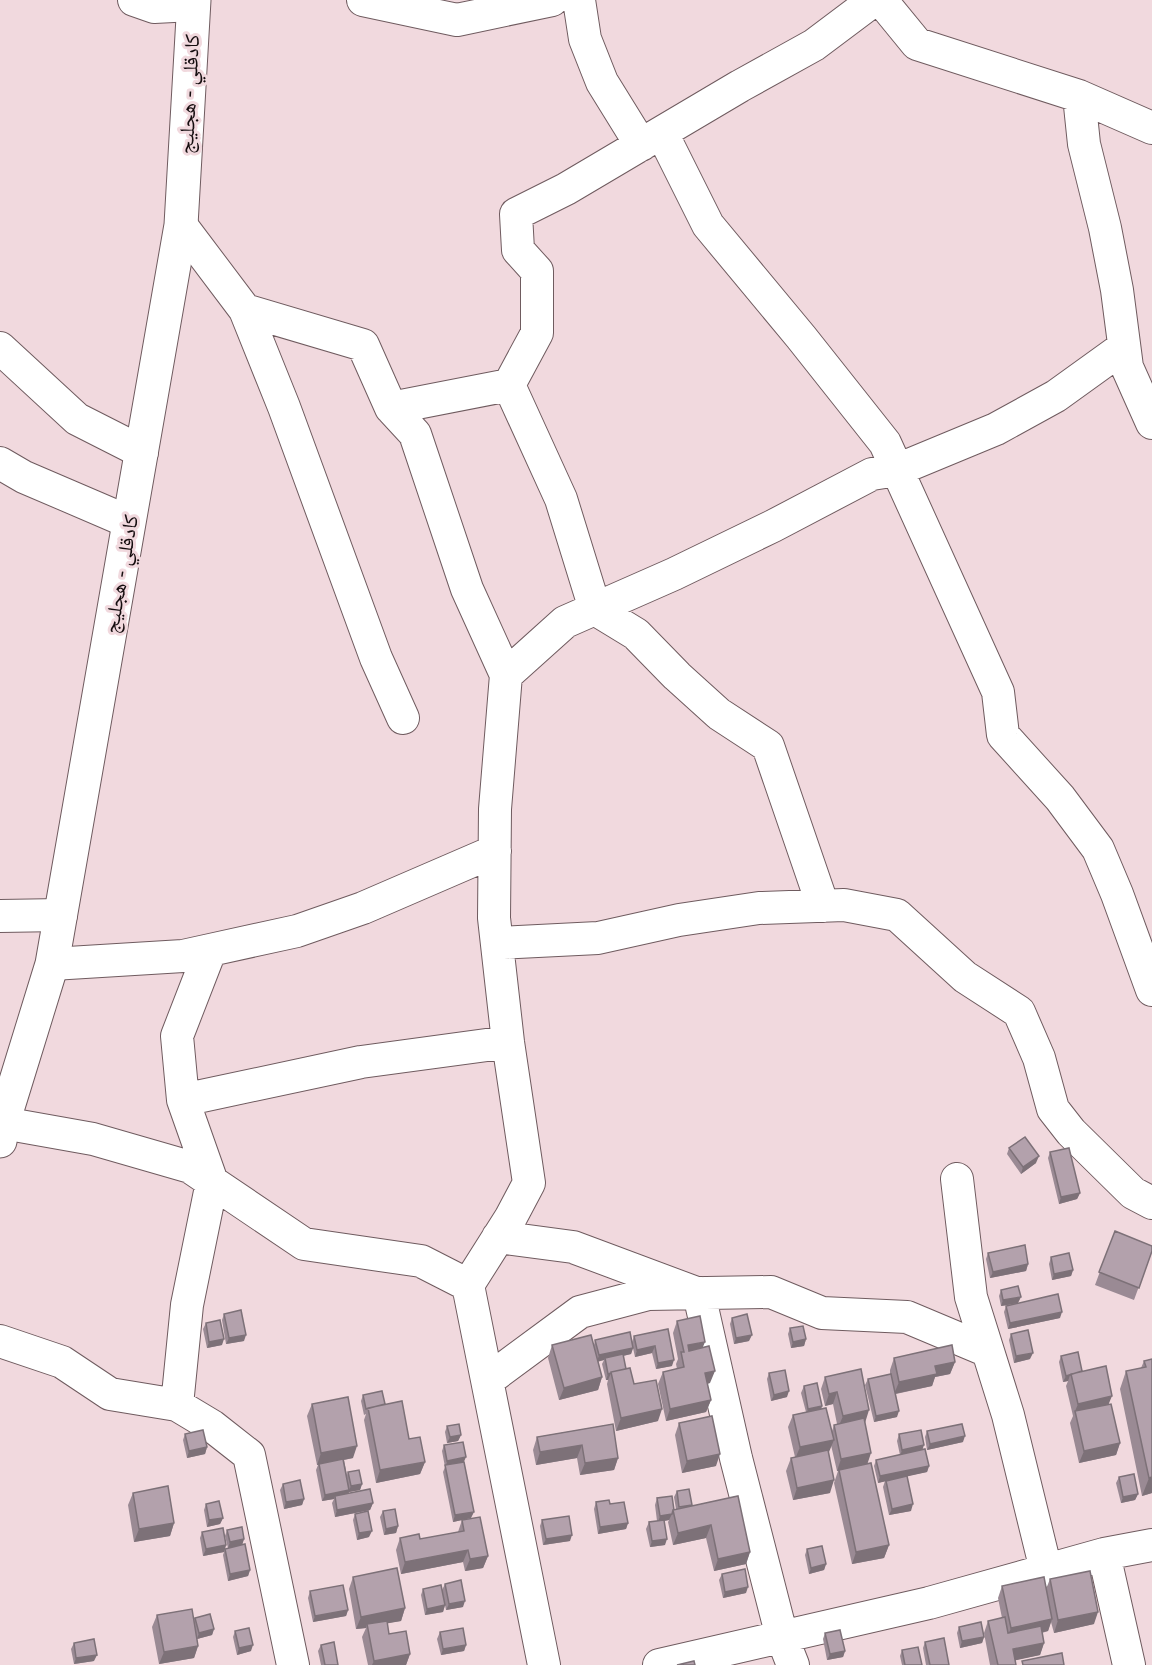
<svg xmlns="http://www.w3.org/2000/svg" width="1152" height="1665" font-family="'Open Sans','Noto Naskh Arabic',sans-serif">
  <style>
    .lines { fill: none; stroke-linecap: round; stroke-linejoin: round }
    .street-casing { stroke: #6f5b5f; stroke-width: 34 }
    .secondary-casing { stroke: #6f5b5f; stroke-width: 35 }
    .street { stroke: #fff; stroke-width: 32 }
    .secondary { stroke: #fff; stroke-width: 33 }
    .wall { fill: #9a8a94 }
    .shaded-wall { fill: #7d7178 }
    .building { fill: #b3a1ac; stroke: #7d7178; stroke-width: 1.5 }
    .labels { text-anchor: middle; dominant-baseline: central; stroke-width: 6; stroke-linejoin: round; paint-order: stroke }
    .street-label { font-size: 21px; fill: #140c0e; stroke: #f1d9de }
  </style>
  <rect width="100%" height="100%" fill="#f1d9de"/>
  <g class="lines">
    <g class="street-casing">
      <path id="street" d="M134,0l20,7 39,-2
        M363,0l94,20 95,-20
        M579,0l6,39 17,43 39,63
        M881,0l36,44 162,52 73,32
        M1079,96l5,48 21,84 12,62 10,77 25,56
        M662,133l46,92 93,112 84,106 113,249 5,43 57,63 38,51 19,45 35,96
        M181,225l64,85 39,97 92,251 27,60
        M245,310l118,35 28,63 24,26 52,155 39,86
        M0,348l77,71 65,33
        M391,408l118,-23
        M0,463l24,14 105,45
        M823,906l-55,-160 -49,-32 -42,-38 -41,-42 -41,-25 -34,-110 -52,-114 28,-52v-62l-19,-21 -2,-36 50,-25 174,-103 74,-41 60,-45
        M0,916l61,-1
        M497,943l101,-5 81,-18 80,-12 85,-3 53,10 68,62 54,35 20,46 14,51 18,23 62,61 19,10
        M52,964l131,-8 114,-25 66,-23 132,-57
        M183,1100l178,-38 147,-20
        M3,1123l90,16 97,28 114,77 117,17 47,24
        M957,1179l14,118 37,118 38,155
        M498,1237l75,10 126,47 37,164 46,179 11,28
        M0,1341l62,21 48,32 67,11 35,21 37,29 44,210
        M488,1380l92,-68 68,-18 123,-2 51,21 85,4 81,34
        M177,1405l10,-100 25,-123 -29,-82 -6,-64 33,-85
        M1104,1554l25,111
        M544,1665l-76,-380 43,-68 18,-34 -21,-141 -14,-124 1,-109 11,-134 59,-53 109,-48 99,-48 99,-52 25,-4 99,-41 60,-33 68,-49
        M659,1665l270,-62 175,-49 48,-9"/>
    </g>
    <g class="secondary-casing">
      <path id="secondary" d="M0,1141l3,-18 49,-159 129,-739 13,-225"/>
    </g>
    <use href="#street" class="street"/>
    <use href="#secondary" class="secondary"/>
  </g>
  <path class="wall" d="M1009,1148l27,15 -15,11 -14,-20z
    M1050,1152l30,41 -3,6 -18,5 -11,-46z
    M1115,1231l37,20 -18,49 -39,-15z
    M988,1253l40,11 -2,7 -36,7 -4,-19z
    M1051,1257l22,13 -2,6 -19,4 -3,-16z
    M1001,1290l17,13 42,15 -52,11 -4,-17 2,-6 9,-2 -14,2 -2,-10z
    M224,1314l20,27 -18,3 -4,-24z
    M732,1318l17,23 -15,3 -4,-20z
    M677,1321l25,27 8,35 -3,1 4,16 -5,12 -40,9 -8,-37 5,-12 14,-3 -1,-5 2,-5 -5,-26z
    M206,1323l16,22 -15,3 -4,-19z
    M790,1328l16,11 -2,7 -13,2 -3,-14z
    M668,1329l4,37 -16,3 -4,-16 -17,4 -2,-9 -2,6 -8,2 3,13 8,15 24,37 -42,10 -9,-47 1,-4h-2l-4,-16 2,-4 -6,1 4,16 -4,13 -39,10 -11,-42 4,-13h42l1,-5 37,2 2,-6z
    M1011,1334l19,25 -16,4 -5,-23z
    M1061,1356l21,15 27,33 11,39 -4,12 -37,8 -9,-40 3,-7 -7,-30 2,-5 -5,1 -4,-20z
    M894,1358l61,4 -5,12 -15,3 -3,9 -36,8 1,23 -23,5 -9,-37 3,-6 22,-5v-4z
    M1152,1359v134l-10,3 -22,-107 6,-18 15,-3 3,-7z
    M769,1373l18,24 -16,4 -4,-22z
    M825,1377l40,45 2,42 22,81 -5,13 -32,6 -18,-81 4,-12h-1l-6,-26 -3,7 2,41 -37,7 -7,-29 5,-13 4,-1 -7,-30 5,-12 13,-3 -5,-19 3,-7 18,20 -1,3 11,22 2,-6 3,-1 -4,-20 -8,2 -4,-17z
    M363,1395l22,9 40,58 -5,12 -44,9 -12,-63 2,-6 -2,1 -3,-14z
    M312,1404l41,54 -9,2 3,15 1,-3 14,12 -2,6 -11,2 -1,2 25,9 -3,7 -35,7 -3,-14 2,-4 -12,2 -6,-31 2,-5h-1l-10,-49z
    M679,1423l37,43 -34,7 -7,-38z
    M613,1424l5,34 -4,12 -34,5 -3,-17 -41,7 -3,-15 4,-13z
    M447,1426l14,9 -3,6 -11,2 -2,-11z
    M927,1431l36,11 -36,8 -2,-13z
    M185,1434l22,13 -2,7 -18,4 -4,-18z
    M899,1434l23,16 7,16 -2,6 -20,4 4,35 -22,4 -6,-28 2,-6 -7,2 -4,-17 2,-6 24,-5 -3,-14z
    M444,1445l20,17 7,56 -18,4 -10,-50 2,-5 -3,-16z
    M1119,1477l19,17 -3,6 -14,3 -5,-20z
    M283,1484l21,15 -2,6 -18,4 -4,-19z
    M677,1491l14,15 59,46 -4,12 -32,7 -8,-33 -33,7 -5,-23 1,-2 -5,1 1,24 -15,2 -4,-18 3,-7 8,-1 -2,-16 2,-7 17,12 2,-1 -2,-12z
    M133,1493l41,30 -4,13 -36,6 -6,-37z
    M596,1502l14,2 18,19 -2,6 -28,5 -4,-25z
    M206,1504l17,14 -3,6 -13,3 -3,-17z
    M383,1511l15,15 -2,7 -12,2 -4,-18z
    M355,1514l14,23 -12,3 -4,-20z
    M462,1520l26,36 -5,12 -18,3 -2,-9 -62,12 -5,-24 4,-12 20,1 38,-7z
    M542,1520l28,21 -27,4 -3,-19z
    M227,1530l17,9 -2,6 8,25 -2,6 -20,5 -5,-26 2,-6 3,-1 -3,-12z
    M202,1532l24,13 -2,7 -21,4 -3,-18z
    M807,1549l19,15 -2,6 -15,4 -4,-19z
    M722,1574l24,19 -23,5 -4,-18z
    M353,1577l52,31 -4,13 -14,2 2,11 21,20 -4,11h-38l-6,-28 4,-9 -10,1 -7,-40z
    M1050,1579l44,45 -40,9 -3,-11 -3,9 -6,2 2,10 -4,12 -25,5 1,5h-26l-6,-32 4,-12 14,-3 -4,-20 4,-12 44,3z
    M445,1584l18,23 -17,3 -4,-20z
    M423,1589l22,16 -2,7 -18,3 -4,-20z
    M310,1591l38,19 -2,6 -33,6 -5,-24z
    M157,1615l37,6 1,-3 19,11 -2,6 -15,4 1,7 -4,12 -35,6 -7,-37z
    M959,1627l25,10 -2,6 -22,5 -3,-15z
    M235,1631l16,20 -14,4 -4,-18z
    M440,1632l26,13 -2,6 -23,4 -4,-16z
    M825,1633l20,18 -2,6 -16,3 -4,-21z
    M925,1642l24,23h-23l-3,-17z
    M74,1643l20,18 -20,3 -3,-15z
    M321,1645l17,20h-17l-3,-14z
    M902,1650l20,15h-20l-2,-9z"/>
  <path class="shaded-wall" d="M1039,1156l-3,7 -15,11 2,-7z
    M1080,1193l-3,6 -18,5 2,-7z
    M1028,1264l-2,7 -36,7 3,-6z
    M1073,1270l-2,6 -19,4 2,-6z
    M1021,1297l-3,6 -17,3 2,-6z
    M1062,1312l-2,6 -52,11 2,-6z
    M246,1335l-2,6 -18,3 3,-6z
    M752,1335l-3,6 -15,3 2,-6z
    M224,1339l-2,6 -15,3 2,-6z
    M806,1339l-2,7 -13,2 2,-6z
    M705,1342l-5,12 -16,4 4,-13z
    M655,1346l-3,7 -17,4 2,-7z
    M633,1348l-2,6 -26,6v-2l-1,2 -7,2 2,-7z
    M1033,1353l-3,6 -16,4 2,-7z
    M674,1360l-2,6 -16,3 2,-6z
    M955,1362l-5,12 -15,3 -3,9 -38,8 5,-12 36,-16z
    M715,1371l-5,12 -10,2 5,-12z
    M611,1373l-3,7h-2l2,-6z
    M1070,1375l-2,6 -5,1 3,-6z
    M602,1377l-4,13 -39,10 5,-12z
    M789,1391l-2,6 -16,4 3,-6z
    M837,1392l-4,12 -8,2 4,-12z
    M1112,1396l-5,12 -32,3 -2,5 5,-12z
    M711,1400l-5,12 -40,9 4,-12z
    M822,1406l-2,6 -14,3 2,-6z
    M662,1409l-4,12 -42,10 5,-13z
    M869,1410l-4,13 -27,5 5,-12z
    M899,1411l-2,6 -23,5 2,-6z
    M461,1435l-3,6 -11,2 3,-6z
    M965,1436l-2,6 -36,8 3,-6z
    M834,1440l-5,12 -34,7 5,-12z
    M1120,1443l-4,12 -37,8 5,-12z
    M582,1445l-5,13 -41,7 4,-13z
    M924,1445l-2,6 -22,5 2,-6z
    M357,1446l-4,12 -36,7 4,-12z
    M207,1447l-2,7 -18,4 2,-7z
    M871,1453l-4,12 -30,6 4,-12z
    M720,1454l-4,12 -34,7 5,-12z
    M466,1457l-3,7 -17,2 1,-5z
    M618,1458l-4,12 -34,5 5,-12z
    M425,1462l-5,12 -44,9 4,-13z
    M929,1466l-2,6 -49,11 2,-7z
    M1152,1477v16l-10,3 7,-18z
    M834,1480l-4,13 -37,7 4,-12z
    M362,1484l-2,6 -11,2 -2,4h-12l-1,3 -12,2 3,-6 24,-5 2,-4z
    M1138,1494l-3,6 -14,3 2,-6z
    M304,1499l-2,6 -18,4 2,-7z
    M373,1503l-3,7 -35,7 2,-7z
    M913,1504l-2,7 -22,4 3,-6z
    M474,1512l-3,6 -18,4 2,-7z
    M672,1514l-3,6 -11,2 2,-6z
    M223,1518l-3,6 -13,3 2,-7z
    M174,1523l-4,13 -36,6 5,-13z
    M628,1523l-2,6 -28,5 2,-7z
    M711,1525l-5,13 -33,7 5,-12z
    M398,1526l-2,7 -12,2 2,-6z
    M372,1531l-3,6 -12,3 2,-7z
    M572,1535l-2,6 -27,4 3,-6z
    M244,1539l-2,6 -14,3 2,-6z
    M667,1539l-2,6 -15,2 2,-6z
    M226,1545l-2,7 -21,4 3,-7z
    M889,1545l-5,13 -32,6 4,-12z
    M468,1550l-5,12 -62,12 4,-12z
    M750,1552l-4,12 -32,7 4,-12z
    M488,1556l-5,12 -18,3 5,-12z
    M826,1564l-2,6 -15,4 2,-6z
    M250,1570l-2,6 -20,5 2,-7z
    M748,1587l-2,6 -23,5 2,-6z
    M465,1601l-2,6 -17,3 3,-6z
    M445,1605l-2,7 -18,3 2,-6z
    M405,1608l-4,13 -34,6v-3l-1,4 -10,1 5,-12z
    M348,1610l-2,6 -33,6 2,-6z
    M1098,1612l-4,12 -40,9 4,-13z
    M1052,1619l-4,12 -42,9 5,-12z
    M214,1629l-2,6 -15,4 2,-6z
    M984,1637l-2,6 -22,5 2,-7z
    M1044,1643l-4,12 -32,7 5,-13z
    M253,1645l-2,6 -14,4 2,-7z
    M466,1645l-2,6 -23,4 2,-6z
    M198,1646l-4,12 -35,6 5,-12z
    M845,1651l-2,6 -16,3 3,-6z
    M410,1654l-4,11h-34l2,-4z
    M97,1655l-3,6 -20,3 2,-6z"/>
  <path class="building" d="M1025,1137l14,19 -16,11 -14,-19z
    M1069,1148l11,45 -19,4 -11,-45z
    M1115,1231l37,15v5l-13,37 -40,-16z
    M1025,1245l3,19 -35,8 -5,-19z
    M1069,1253l4,17 -19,4 -3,-17z
    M1018,1286l3,11 -18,3 -2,-10z
    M1058,1294l4,18 -52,11 -4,-17z
    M241,1310l5,25 -17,3 -5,-24z
    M747,1314l5,21 -16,3 -4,-20z
    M700,1316l5,26 -17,3 1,6 20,-5 6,25 -10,2 6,27 -41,9 -7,-37 21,-5 -3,-15h3l-7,-31z
    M220,1320l4,19 -15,3 -3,-19z
    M803,1326l3,13 -13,3 -3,-14z
    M668,1329l6,31 -16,3 -3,-17 -18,4 -3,-14z
    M1028,1330l5,23 -17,3 -5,-22z
    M630,1332l3,16 -34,7 -4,-15z
    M591,1335l11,42 -38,11 -12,-43z
    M952,1345l3,17 -20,4 2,8 -38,8 -5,-24z
    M1078,1352l4,19 -16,5 -5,-20z
    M623,1354l3,15 -15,3v1l-3,1 -3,-16z
    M1152,1359v118l-3,1 -23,-107 20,-4 -2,-6z
    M1106,1366l6,30 -34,8 -7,-30z
    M630,1368l4,16 22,-4 6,29 -41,9 -10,-46z
    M861,1369l8,41 -26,6 -6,-24 -8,2 -4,-17z
    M785,1370l4,21 -15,4 -5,-22z
    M891,1374l8,37 -23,5 -8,-37z
    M817,1383l5,23 -14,3 -4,-23z
    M382,1391l3,13 -19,5 -3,-14z
    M348,1397l9,49 -36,7 -9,-49z
    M402,1401l7,38 11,-2 5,25 -45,8 -12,-62z
    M1111,1404l9,39 -36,8 -9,-40z
    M826,1408l8,32 -34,7 -7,-32z
    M712,1416l8,38 -33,7 -8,-38z
    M864,1418l7,35 -30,6 -7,-34z
    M459,1424l2,11 -11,2 -3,-11z
    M613,1424l5,34 -33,5 -3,-18 -42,7 -3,-15z
    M962,1424l3,12 -35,8 -3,-13z
    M203,1430l4,17 -18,4 -4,-17z
    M921,1430l3,15 -22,5 -3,-16z
    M463,1442l3,15 -19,4 -3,-16z
    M925,1449l4,17 -49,10 -4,-16z
    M828,1450l6,30 -37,8 -6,-30z
    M343,1459l6,31 -24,5 -6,-31z
    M464,1462l10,50 -19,3 -10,-50z
    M871,1463l18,82 -33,7 -17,-82z
    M359,1470l3,14 -11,2 -3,-14z
    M1134,1474l4,20 -15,3 -4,-20z
    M907,1476l6,28 -21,5 -6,-28z
    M300,1480l4,19 -18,3 -3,-18z
    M168,1486l6,37 -35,6 -6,-36z
    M370,1489l3,14 -36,7 -2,-14z
    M689,1489l3,16 -13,2 -2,-16z
    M672,1496l2,14h-1l-1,4 -12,2 -3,-18z
    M738,1496l12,56 -32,7 -7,-34 -33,8 -5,-23z
    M609,1500l1,4 14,-2 4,21 -28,4 -4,-25z
    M219,1501l4,17 -14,2 -3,-16z
    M395,1509l3,17 -12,3 -3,-18z
    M368,1511l4,20 -13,2 -4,-19z
    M569,1516l3,19 -26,4 -4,-19z
    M480,1517l8,39 -18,3 -2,-9 -63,12 -5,-24 19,-4 1,5 44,-8 -2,-11z
    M664,1520l3,19 -15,2 -3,-19z
    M242,1527l2,12 -14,3 -3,-12z
    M223,1528l3,17 -20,4 -4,-17z
    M245,1544l5,26 -20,4 -5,-25z
    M822,1546l4,18 -15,4 -4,-19z
    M397,1568l8,40 -44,9 -8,-40z
    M745,1569l3,18 -23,5 -3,-18z
    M1090,1571l8,41 -40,8 -8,-41z
    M1044,1577l8,42 -41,9 -9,-42z
    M461,1580l4,21 -16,3 -4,-20z
    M343,1585l5,25 -33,6 -5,-25z
    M441,1585l4,20 -18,4 -4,-20z
    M192,1609l6,37 -34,6 -7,-37z
    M210,1614l4,15 -15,4 -4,-15z
    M1005,1617l3,16 33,-7 3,17 -31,6 3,16h-18l-10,-44z
    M387,1621l2,13 17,-3 4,23 -36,7 -7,-37z
    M981,1622l3,15 -22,4 -3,-14z
    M249,1628l4,17 -14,3 -4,-17z
    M463,1628l3,17 -23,4 -3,-17z
    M840,1630l5,21 -15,3 -5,-21z
    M944,1638l5,27h-19l-5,-23z
    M94,1639l3,16 -21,3 -2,-15z
    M334,1642l4,23h-13l-4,-20z
    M918,1647l4,18h-17l-3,-15z
    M1062,1653l2,12h-41l-1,-4z
    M694,1661l1,4h-18z"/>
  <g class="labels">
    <g class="street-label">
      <text transform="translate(188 94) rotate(-87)">كادقلي - هجليج</text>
      <text transform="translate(120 574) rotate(-80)">كادقلي - هجليج</text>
    </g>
  </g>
</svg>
